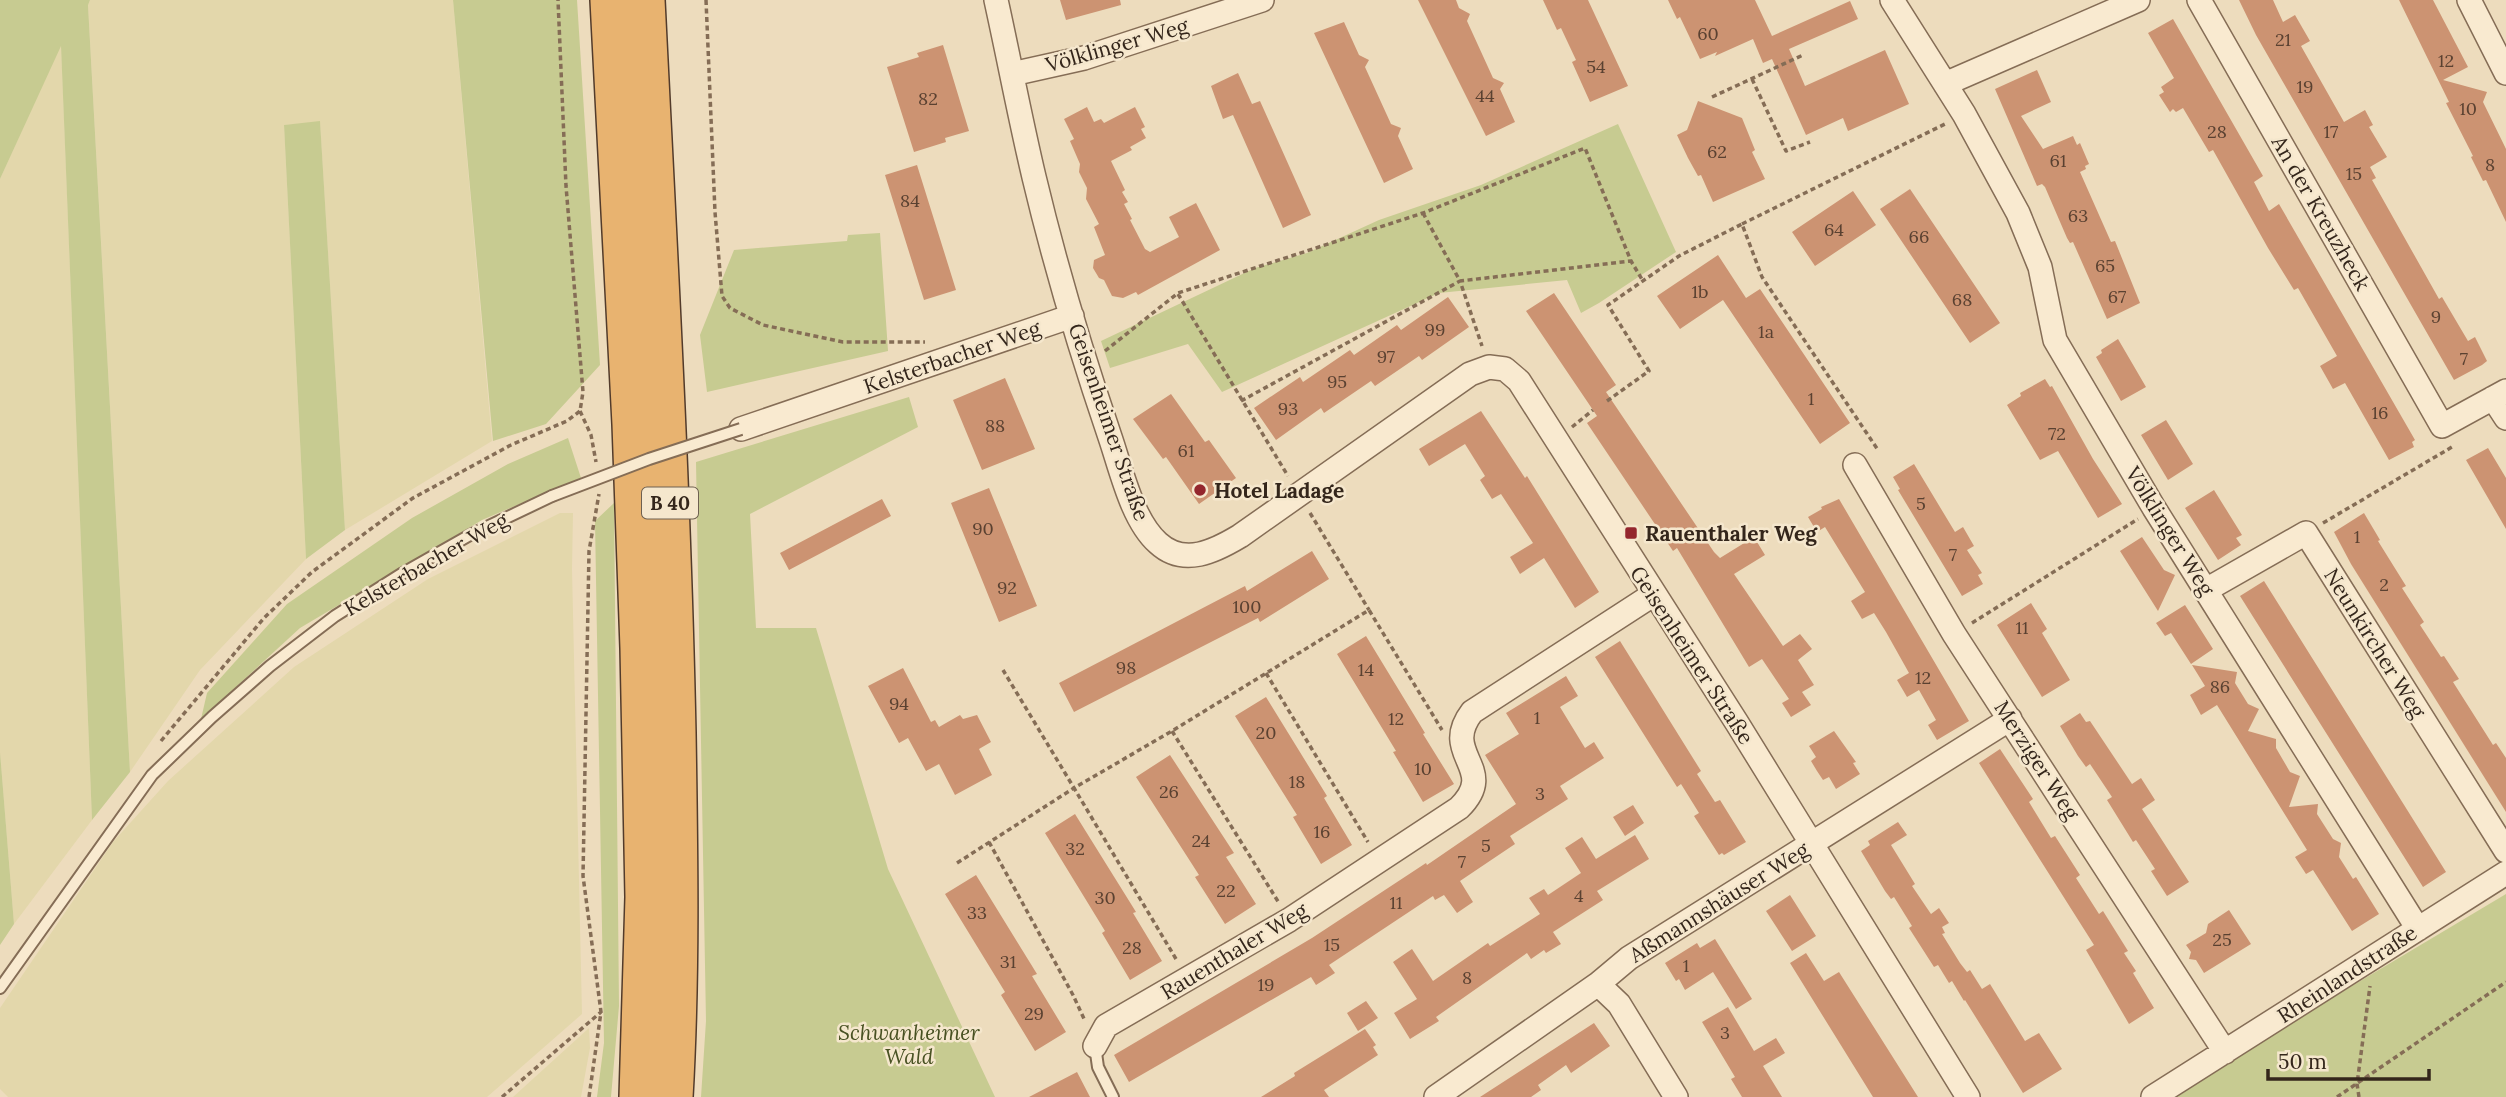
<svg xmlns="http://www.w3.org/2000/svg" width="2506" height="1097" font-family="Lora,serif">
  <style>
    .farmland { fill: #e3d7ab }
    .green { fill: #c7cb91 }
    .building { fill: #cc9372 }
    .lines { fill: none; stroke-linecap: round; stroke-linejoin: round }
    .service-casing { stroke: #856d56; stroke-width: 14 }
    .minor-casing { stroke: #856d56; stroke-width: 26 }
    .trunk-casing { stroke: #523b2b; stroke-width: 40 }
    .path { stroke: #856d56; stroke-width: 3.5; stroke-dasharray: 5 3.5; stroke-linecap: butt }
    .service { stroke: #f9ead0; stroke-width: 10 }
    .minor { stroke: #f9ead0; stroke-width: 23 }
    .trunk { stroke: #e8b370; stroke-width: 37 }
    .service-bridge-casing { stroke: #856d56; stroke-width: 14; stroke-linecap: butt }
    .service-bridge { stroke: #f9ead0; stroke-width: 10 }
    .poi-dot { fill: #94262d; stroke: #f5e7cd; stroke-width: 2.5 }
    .labels { text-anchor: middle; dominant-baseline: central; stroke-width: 5; stroke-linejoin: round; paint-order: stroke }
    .number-label { font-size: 18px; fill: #5a4131 }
    .shield { fill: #f5e7cd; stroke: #6e6050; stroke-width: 2 }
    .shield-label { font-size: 19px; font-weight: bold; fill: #34261b }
    .street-label { font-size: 21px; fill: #34261b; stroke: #f5e7cd }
    .poi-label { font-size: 21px; font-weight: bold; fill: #34261b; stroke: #f5e7cd; text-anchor: start }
    .park-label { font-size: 21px; font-style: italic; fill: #485122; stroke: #f5e7cd }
  </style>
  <rect width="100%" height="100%" fill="#eddcbd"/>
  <path class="farmland" d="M90,0h363l39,441 -147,89 -25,-408 -36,3 22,434 -106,111 -70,102 -42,-768z
    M61,44l31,776 -78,104 -14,-172v-573z
    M560,513h13l-1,56 10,445 -95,83h-479l-8,-8v-81l113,-166 55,-61 126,-114 134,-88z
    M589,1028l1,20 -9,49h-68z"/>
  <path class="green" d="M0,0h90l-2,5 42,767 -38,48 -31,-774 -61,133z
    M453,0h124l23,365 -54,59 -53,17z
    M320,121l25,409 -39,29 -22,-434z
    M1618,124l58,128 -77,51 -18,10 -14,-33 -128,13 -217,99 -34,-48 -78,24 -9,-27 154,-73 52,-15 72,-33 102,-35z
    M880,233l8,118 -181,41 -7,-57 34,-85 113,-9 1,-6z
    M909,397l9,30 -168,87 6,114h60l72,241 107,228h-294l5,-76 -10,-559z
    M568,438l13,40 -99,42 -182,108 -99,91 6,-26 80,-89 125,-86 96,-54z
    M614,503l5,503 -8,91h-14l7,-54 -9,-522z
    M0,752l14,172 -14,21z
    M2506,894v203h-340z"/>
  <path class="building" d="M1060,0h60l1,5 -55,15z
    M1418,0h38l3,8 11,6 -3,7 26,57 11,5 -4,6 15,33 -29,14z
    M1543,0h45l40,86 -38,16 -18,-40 4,-2 -15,-32 -4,2z
    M1668,0h87l17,36 78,-35 8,18 -69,30 16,37 80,-36 24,54 -61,27 -5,-13 -37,17 -34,-76 -9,4 -10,-24 -38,17 2,-4 -17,7 -20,-42 -3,2z
    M2239,0h34l10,22 12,-7 15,26 -9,5 43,76 21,-12 8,15 -4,2 18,30 -17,10 6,11 -4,2 67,119 3,-2 26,44 7,-4 12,24 -5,4 -28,15 -198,-345z
    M2399,0h34l35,67 -25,13 44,12 -4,10 23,47v73l-20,-42 -3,1 -12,-24 2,-1 -27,-53 3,-1z
    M2173,19l90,157 -9,6 15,29 10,-7 136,236 -3,2 2,5 -25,13 -44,-77 -12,6 -13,-23 17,-10 -39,-68 -4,2 -26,-42 -55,-98 -4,2 -26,-44 -7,4 -3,-3 -3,3 -11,-17 5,-3 -3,-5 13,-9 -26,-45z
    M1344,22l15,33 10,5 -4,7 26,57 10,4 -3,8 15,33 -29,14 -70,-150z
    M943,45l26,86 -24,7 1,4 -32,10 -27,-85 32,-10 -2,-4z
    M2037,70l14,32 -30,14 22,33 30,-13 4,9 3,-2 9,21 -4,2 1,3 -6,3 31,70 4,-1 25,62 -33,16 -34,-77 -3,1 -3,-5 -22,-51 -3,-3 -5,2 -42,-97z
    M1238,73l14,31 8,-3 51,114 -28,13 -50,-113 -10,4 -12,-33z
    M1698,101l44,17 13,32 -3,2 13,27 -52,23 -12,-27 -3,1 -10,-18 -11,-23 10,-5z
    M1087,107l7,15 7,-3 3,4 31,-16 10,20 -4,2 5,9 -16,9 2,3 -21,11 14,29 -3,2 6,10 -4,2 8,15 -2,1 15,29 5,3 29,-15 -10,-20 27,-14 24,47 -82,45 -2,-3 -13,6 -11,-2 -8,-16 -5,-2 -6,-10 1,-8 11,-5 -11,-28 5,-3 -13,-25 1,-11 -8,-16 1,-8 -10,-23 4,-2 -10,-20z
    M917,165l39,125 -32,10 -39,-125z
    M1910,189l90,134 -30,20 -90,-134z
    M1853,191l23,34 -61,41 -23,-34z
    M1718,255l28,43 14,-9 90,134 -30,21 -97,-144 -43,29 -23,-33z
    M1554,293l62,92 -10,7 108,160 6,6 34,-21 11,18 -31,19 49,72 17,-12 12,15 -14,11 16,25 -12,7 9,13 -20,12 -9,-14 7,-4 -27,-40 -13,8 -72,-119 -4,3 -86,-128 10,-7 -71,-105z
    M1448,297l21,30 -47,33 -3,-4 -44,30 -4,-5 -47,32 -3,-5 -45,32 -22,-32 46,-31 3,5 47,-32 4,5 43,-30 4,5z
    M2118,339l28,48 -25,14 -25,-44 6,-4 -1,-3z
    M1005,378l30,71 -53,21 -29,-70z
    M2045,379l5,8 2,-1 41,73 29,45 -24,14 -40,-67 -18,9 -33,-55 14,-9 -1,-3z
    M1171,394l34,48 4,-2 27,38 -37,26 -33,-47 -3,2 -30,-40z
    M1481,411l44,67 2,-2 72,116 -24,16 -31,-50 -24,16 -10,-17 23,-14 -32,-49 -9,5 -12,-19 5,-4 -20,-32 -36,22 -10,-17z
    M2166,420l27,44 -25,16 -27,-45z
    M2488,448l18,30v51l-40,-69z
    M1914,464l41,68 8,-5 11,19 -7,4 15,23 -4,2 5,9 -21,12 -64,-106 2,-1 -7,-12z
    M989,488l48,118 -38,16 -48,-119z
    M2214,490l28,45 -6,3 5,7 -23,15 -33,-52z
    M882,499l9,17 -102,54 -9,-17z
    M1839,499l130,222 -32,19 -9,-15 8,-5 -17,-30 -12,7 -10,-17 12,-7 -23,-41 -12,-19 -12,6 -11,-18 14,-9 -40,-65 -8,5 -9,-15 14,-8 -1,-2z
    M2364,513l16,27 -2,1 28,45 -4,2 22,34 -4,3 21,32 3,-1 15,23 -6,3 40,63 3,-2 10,15v54l-155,-248 -17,-32z
    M2142,537l22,33 11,5 -17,36 -38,-60z
    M1312,551l17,28 -69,43 -2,-4 -184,94 -15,-29 186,-97 2,5z
    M2264,581l182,291 -23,15 -183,-291z
    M2031,603l16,26 -5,4 28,47 -28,17 -45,-72z
    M2185,605l28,44 -22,15 -20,-31 -6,3 -9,-13z
    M1366,636l59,97 -2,1 31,50 -31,18 -30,-50 3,-1 -59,-97z
    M1620,641l81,130 -4,3 18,28 5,-2 26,42 -22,13 -2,-2 -3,2 -25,-39 5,-3 -18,-29 -4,3 -82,-130z
    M2192,665l45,7 -2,11 13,21 11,5 -11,22 28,8v9l14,24 10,4 -11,31 29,-3 -1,10 16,25 8,4 -2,14 14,22 3,-2 23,37 -27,17 -39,-61 -7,4 -11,-17 12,-7 -90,-145 -16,10 -11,-20 15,-9z
    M903,668l28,54 4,-2 4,7 21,-12 3,4 14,-4 14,27 -12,7 13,26 -37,20 -16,-31 -13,7 -18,-33 -9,5 -31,-57z
    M1566,676l12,20 -18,11 25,41 9,-6 10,16 -44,28 8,13 -58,37 5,8 -55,37 13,21 -16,11 -13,-18 -9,5 -2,-4 -104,69 6,8 -19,12 -5,-8 -182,105 -15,-27 198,-117 114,-75 1,2 89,-61 -31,-49 34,-21 -13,-21z
    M1266,697l61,99 -3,2 28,47 -31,19 -28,-47 4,-2 -62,-99z
    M2080,713l6,9 4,-1 42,63 9,-6 14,22 -13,9 47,73 -22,14 -16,-25 4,-2 -19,-29 -3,2 -26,-42 5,-3 -22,-33 -4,3 -8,-11 -18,-30z
    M1834,731l22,31 -3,1 7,11 -24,15 -7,-12 -6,3 -6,-9 -6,-10 5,-4 -7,-11z
    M2000,749l33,50 -4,3 22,36 4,-2 25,39 -4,3 23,36 4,-3 25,40 -4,2 12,18 -3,2 21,35 -25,16 -43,-74 8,-5 -115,-182z
    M1170,755l64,98 -8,4 30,47 -31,20 -30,-47 4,-2 -63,-98z
    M1633,805l11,18 -19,13 -12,-19z
    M1075,814l61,98 -3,1 29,48 -32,19 -28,-47 3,-2 -60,-98z
    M1898,822l9,13 -16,10 24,39 -3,2 19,28 8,-6 10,15 -7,4 3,6 -3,1 18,29 7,9 3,-2 12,19 8,-5 35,57 14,-8 23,36 -39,24 -58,-93 -1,1 -12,-20 -3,2 -11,-18 -4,2 -25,-39 3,-2 -18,-29 -3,2 -6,-8 -24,-40 9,-6 -2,-4z
    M1635,835l14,24 -52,32 6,9 -50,32 8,12 -15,9 -2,-3 -13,9 -4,-6 -91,64 3,4 -29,18 -16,-26 23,-14 -24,-37 19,-13 21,32 55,-38 2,3 50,-32 -11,-16 15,-9 4,6 33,-22 -16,-25 17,-11 14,22z
    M976,875l61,99 -5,2 34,56 -31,19 -34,-56 4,-3 -60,-98z
    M1790,895l26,41 -24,15 -26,-40z
    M2229,910l22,34 -47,29 -8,-13 -7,-1 2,-7 -5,-7 20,-12 2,-9z
    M1715,939l37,60 -16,10 -23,-37 -28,18 -6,-11 -3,2 -11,-18 32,-20 3,5z
    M1806,953l18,28 15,-9 79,125h-45l-83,-134z
    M1366,1001l12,17 -20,13 -11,-18z
    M1728,1007l26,44 22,-13 9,15 -22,13 19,31h-40l-11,-18 4,-2 -33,-55z
    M1594,1023l16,23 -39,27 -5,-8 -28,20 3,5 -10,7h-51z
    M1365,1029l11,16 -3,2 5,8 -54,35 5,7h-68l34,-21 -1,-3z
    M1077,1072l13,25h-61z"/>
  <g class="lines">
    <g class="service-casing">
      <path id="service" d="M0,988l152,-213 60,-58 58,-51 65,-50 68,-43 67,-38 82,-39
        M1095,1046l3,21 15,30"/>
    </g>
    <g class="minor-casing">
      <path id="minor" d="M996,0c13,59 24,118 38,177 21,88 47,175 76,260 11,32 22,83 48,106 26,24 57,8 82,-7l230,-162 19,-7 16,2 14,12 218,342 231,374
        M1892,0l72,114 54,99 22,54 15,73 99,168 264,421
        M2199,0l243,426 64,-35
        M2469,0l37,73
        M1012,74l72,-16 178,-58
        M1945,84l193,-84
        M2493,398l13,20
        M741,429l331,-113
        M1855,465l99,169 271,418
        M2206,590l100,-57 200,318
        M1598,984l21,20 57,93
        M1095,1046l11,-20 183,-106 170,-112c41,-40 -20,-53 13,-96l182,-118
        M1436,1097l162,-113 31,-26 381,-239
        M2153,1097l353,-224"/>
    </g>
    <g class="trunk-casing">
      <path id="trunk" d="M609,0l22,424 8,224 5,249 -6,200
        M646,0c12,244 26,488 31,733 2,121 4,243 -3,364"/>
    </g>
    <path class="path" d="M706,0l9,212 7,84 8,12 33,17 80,17h82
      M1752,79l34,72 24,-9
      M1712,97l91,-42
      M1423,213l37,68 171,-20
      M1742,224l203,-100
      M1178,294l110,182
      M1105,351l73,-58 245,-80 162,-65 46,113 12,20
      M1241,401l219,-120 22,65
      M1607,401l42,-30 -41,-66 71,-49 63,-32 20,53 116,173
      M580,411l11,24 5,27
      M1572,427l21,-17
      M1310,513l59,97
      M2323,523l129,-76
      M1972,623l166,-104
      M1266,673l102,169
      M1172,731l107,172
      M161,741l103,-123 48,-46 101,-74 98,-53 56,-24 13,-10 3,-19 -17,-206 -8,-186
      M989,842l84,153 12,26
      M957,863l117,-75 -71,-118
      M1176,959l-102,-171 98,-57 197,-121 73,120
      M502,1097l99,-85
      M589,1097l12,-85 -18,-136 6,-325 10,-57
      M2337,1097l169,-115
      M2359,1097l-2,-13 13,-98"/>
    <use href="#service" class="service"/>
    <use href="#minor" class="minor"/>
    <use href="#trunk" class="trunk"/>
    <g class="service-bridge-casing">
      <path id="service-bridge" d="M552,496l97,-37 92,-30"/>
    </g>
    <use href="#service-bridge" class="service-bridge"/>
  </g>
  <g class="poi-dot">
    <circle cx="1200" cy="490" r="7"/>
    <rect x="1624" y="526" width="14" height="14" rx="3.5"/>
  </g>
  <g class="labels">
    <g class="number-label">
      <text x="1708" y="33">60</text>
      <text x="2283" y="39">21</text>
      <text x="2446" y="60">12</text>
      <text x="1596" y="66">54</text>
      <text x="2305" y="86">19</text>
      <text x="1485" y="95">44</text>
      <text x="928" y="98">82</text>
      <text x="2468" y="108">10</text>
      <text x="2217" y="131">28</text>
      <text x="2331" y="131">17</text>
      <text x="1717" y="151">62</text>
      <text x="2058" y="160">61</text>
      <text x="2490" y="164">8</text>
      <text x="2354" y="173">15</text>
      <text x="910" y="200">84</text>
      <text x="2078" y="215">63</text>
      <text x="1834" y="229">64</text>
      <text x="1919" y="236">66</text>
      <text x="2105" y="265">65</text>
      <text x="1700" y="291">1b</text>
      <text x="2117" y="296">67</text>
      <text x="1962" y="299">68</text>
      <text x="2436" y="316">9</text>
      <text x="1435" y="329">99</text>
      <text x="1766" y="331">1a</text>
      <text x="1386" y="356">97</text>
      <text x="2464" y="358">7</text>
      <text x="1337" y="381">95</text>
      <text x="1811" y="398">1</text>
      <text x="1288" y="408">93</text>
      <text x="2380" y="412">16</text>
      <text x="995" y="425">88</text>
      <text x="2057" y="433">72</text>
      <text x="1186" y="450">61</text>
      <text x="1921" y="503">5</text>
      <text x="983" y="528">90</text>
      <text x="2357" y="536">1</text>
      <text x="1953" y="554">7</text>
      <text x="2384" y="584">2</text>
      <text x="1007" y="587">92</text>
      <text x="1247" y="606">100</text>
      <text x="2022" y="627">11</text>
      <text x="1126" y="667">98</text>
      <text x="1366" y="669">14</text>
      <text x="1923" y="677">12</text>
      <text x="2220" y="686">86</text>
      <text x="899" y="703">94</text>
      <text x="1537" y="717">1</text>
      <text x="1396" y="718">12</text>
      <text x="1266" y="732">20</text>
      <text x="1423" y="768">10</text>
      <text x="1297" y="781">18</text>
      <text x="1169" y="791">26</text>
      <text x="1540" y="793">3</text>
      <text x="1322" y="831">16</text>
      <text x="1201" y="840">24</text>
      <text x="1486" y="845">5</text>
      <text x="1075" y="848">32</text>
      <text x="1462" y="861">7</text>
      <text x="1226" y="890">22</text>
      <text x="1579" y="895">4</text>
      <text x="1105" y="897">30</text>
      <text x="1396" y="902">11</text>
      <text x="977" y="912">33</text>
      <text x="2222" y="939">25</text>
      <text x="1332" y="944">15</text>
      <text x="1132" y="947">28</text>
      <text x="1008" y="961">31</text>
      <text x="1686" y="965">1</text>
      <text x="1467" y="977">8</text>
      <text x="1266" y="984">19</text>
      <text x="1034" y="1013">29</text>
      <text x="1725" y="1032">3</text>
    </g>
    <rect class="shield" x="642" y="487.5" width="56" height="31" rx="5"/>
    <g class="shield-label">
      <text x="670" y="503">B 40</text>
    </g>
    <g class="street-label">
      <text transform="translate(1117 45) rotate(-16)">Völklinger Weg</text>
      <text transform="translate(2321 213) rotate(60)">An der Kreuzheck</text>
      <text transform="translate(952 357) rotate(-19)">Kelsterbacher Weg</text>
      <text transform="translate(1109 422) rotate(71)">Geisenheimer Straße</text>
      <text transform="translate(2170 531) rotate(58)">Völklinger Weg</text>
      <text transform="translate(426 564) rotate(-30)">Kelsterbacher Weg</text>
      <text transform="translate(2375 643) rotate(58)">Neunkircher Weg</text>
      <text transform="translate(1692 655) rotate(57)">Geisenheimer Straße</text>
      <text transform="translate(2037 760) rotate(57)">Merziger Weg</text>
      <text transform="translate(1719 902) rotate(-32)">Aßmannshäuser Weg</text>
      <text transform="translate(1234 951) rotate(-31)">Rauenthaler Weg</text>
      <text transform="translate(2347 974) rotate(-33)">Rheinlandstraße</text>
    </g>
    <g class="poi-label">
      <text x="1214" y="490">Hotel Ladage</text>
      <text x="1645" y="533">Rauenthaler Weg</text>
    </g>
    <g class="park-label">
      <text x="909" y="1032">Schwanheimer<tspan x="909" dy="24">Wald</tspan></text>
    </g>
  </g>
  <path d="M2268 1069v10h161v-10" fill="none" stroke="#34261b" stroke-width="3.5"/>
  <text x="2278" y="1069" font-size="21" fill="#34261b" stroke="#f5e7cd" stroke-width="5" paint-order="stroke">50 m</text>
</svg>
